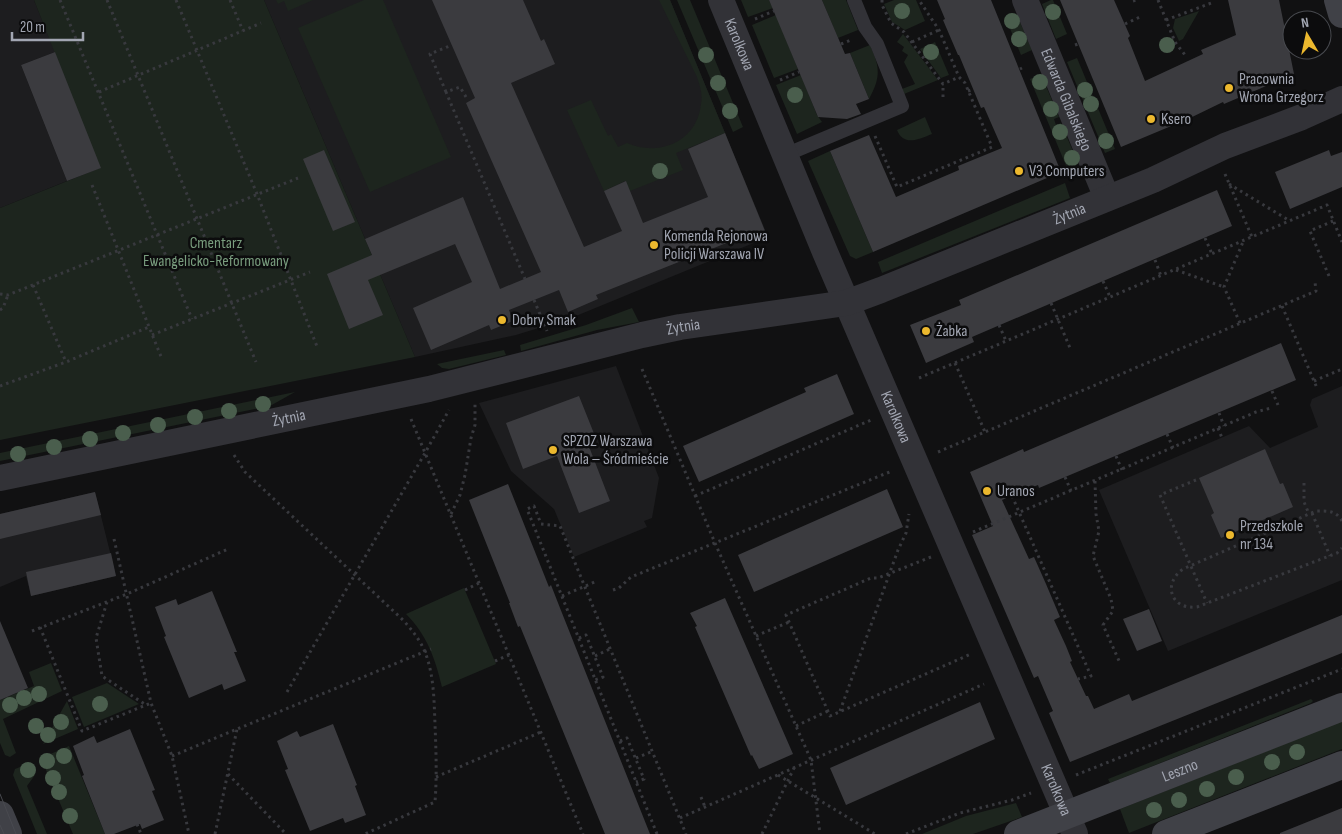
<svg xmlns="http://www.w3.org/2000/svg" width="1342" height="834" font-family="'Sofia Sans Condensed',sans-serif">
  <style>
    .built { fill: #1d1d1f }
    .green { fill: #1d251e }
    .building { fill: #3b3b3f }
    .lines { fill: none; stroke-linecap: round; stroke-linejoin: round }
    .path { stroke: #38393e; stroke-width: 3; stroke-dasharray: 2.5 4; stroke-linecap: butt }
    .lane { stroke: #323237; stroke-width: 14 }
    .street { stroke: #323237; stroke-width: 26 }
    .secondary { stroke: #404147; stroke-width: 28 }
    .tram { stroke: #494a50; stroke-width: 1 }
    .tree { fill: #4a5e4d }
    .poi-dot { fill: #ecb82e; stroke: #0c0c0d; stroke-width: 2 }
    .labels { text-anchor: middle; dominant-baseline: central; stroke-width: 5; stroke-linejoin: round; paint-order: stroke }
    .street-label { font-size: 16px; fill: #a2a6b2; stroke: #0c0c0d }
    .poi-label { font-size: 16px; fill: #a2a6b2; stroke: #0c0c0d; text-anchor: start }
    .park-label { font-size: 16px; fill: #799d7e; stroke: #0c0c0d }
  </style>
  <rect width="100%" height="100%" fill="#111112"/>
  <path class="built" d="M0,0h34l21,52 -34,13 46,116 -67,27z
    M264,0h406l98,237 -197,81 -55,17 -101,22z
    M616,366l43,112 -7,40 -8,3 3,6 -73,30 -20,-48 -43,-38 -32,-68z
    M1342,386v194l-174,71 -69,-161 150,-64 21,22 48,-21 -8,-22 2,-6z
    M95,492l21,84 -85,20 -5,-20 -26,11v-73z"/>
  <path class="green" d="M34,0h230l151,357 -415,83v-232l100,-40z
    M276,0h37l-25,11 -4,-10 -6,3z
    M364,0h19l68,157 -81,35 -72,-164z
    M659,0h11l55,133 -49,20 7,17 -53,21 -5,-10 -21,10 -37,-81 24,-10 17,36 3,-2 7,13 9,-4c32,14 70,-1 74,-39 2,-9 -1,-18 -4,-27z
    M677,0h13l53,127 -10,5z
    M741,0h28l4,8 -25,9z
    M822,0h24l12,30 -20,8z
    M894,0h22l9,21 -20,9 -13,-8 -8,-18z
    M1051,0h2l14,34 -11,5 -14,-35z
    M1199,11l-16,28 -4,2 -6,-13 2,-9z
    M776,15l22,54 -24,9 -22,-53z
    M1017,15l15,35 -11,5 -15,-36z
    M903,34l35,46 -34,14 -2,-5 13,-5 -11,-22 4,-7 -6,-4 2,-4 -7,-5z
    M935,42l14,33 -8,3 -21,-29z
    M870,45c10,22 11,32 -1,54l-19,-46z
    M1077,58l38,91 -10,4 -38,-91z
    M1041,74l18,43 -5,2 2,6 5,-2 17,40 -11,5 -37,-89z
    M801,75l16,40 5,7 -25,12 -21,-49z
    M925,117l7,17c-13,5 -28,13 -35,-4z
    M830,151l43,101 -17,7 -6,-3 -42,-95z
    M1065,183l5,15 -188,75 -4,-11z
    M632,308l7,14 -42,8 -76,21 -1,-6 66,-20z
    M504,350l2,5 -57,14 -7,-1 -5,-4z
    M295,392l-25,14 -270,55v-8z
    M464,588l32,76 -54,23c-7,-29 -15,-52 -36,-73z
    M51,663l11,28 -59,28 13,34 -6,4 -5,-2 -5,-12v-43l34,-14 -5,-14z
    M107,683l32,21 -55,23 -12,-30z
    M1311,699l2,2 -2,2 -201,80 -2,-4z
    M67,701l11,28 -35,15z
    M1342,721v28l-213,84 -9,-24z
    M69,746l36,88h-32l-32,-76z
    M30,763l5,12 -8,11 20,48h-10l-24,-59 2,-6z
    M1016,803l6,14 -49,17h-51l44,-18z"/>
  <path class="building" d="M432,0h91l18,41 3,-2 11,25 -44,19 73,164 38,-16 -18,-40 22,-10 17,42 65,-26 -20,-48 37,-16 40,98 -30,12 -1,-3 -138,55 2,4 -30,13 -9,-22 -50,20 4,11 -22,9 -2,-5 -58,25 -18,-42 59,-26 -17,-38 -87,36 15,35 -34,14 -22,-55 45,-19 -7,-16 98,-42 37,92 41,-17 -75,-169 9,-5z
    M769,0h53l23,54 5,-1 19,46 -13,5 5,10 -14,5 -29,-2z
    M937,0h54l70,172 -188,80 -43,-101 39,-16 27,62 63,-27 -1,-4 44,-18 -18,-41 -3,1 -22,-53h-1l-15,-35 2,-1z
    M1060,0h54l16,36 -2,2 17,43 58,-27 -2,-4 35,-15 -8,-35h51l15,74 -70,30 -1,-2 -35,17 -67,28z
    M55,52l46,116 -34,13 -46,-116z
    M324,150l31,72 -22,9 -30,-72z
    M1329,150l2,6 11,-4v35l-52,22 -15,-37z
    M1217,190l15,36 -260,111 2,5 -48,21 -16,-38 51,-20 -2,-5z
    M1281,343l15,37 -257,108 -1,-3 -36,15 27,59 5,-2 12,27 14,33 -6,3 12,26 6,15 -2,1 16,34h2l6,13 35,-15 3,7 210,-86v38l-272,109 -21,-49 4,-2 -15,-35 -4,2 -62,-143 21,-9 -23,-54 53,-23 1,3z
    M837,374l17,40 -155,68 -16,-36 123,-54 -2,-4z
    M579,396l18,45 -9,3 22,57 -31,12 -22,-57 -34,13 -17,-46z
    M1265,449l15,35 3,-1 10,24 -72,31 -10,-23 3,-2 -15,-35z
    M508,484l41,103 2,-2 9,23 90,226h-45l-85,-208 -2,1 -9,-24h1l-41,-103z
    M887,489l16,38 -149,65 -16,-37z
    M95,492l6,23 -101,24v-25z
    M111,553l5,23 -85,20 -5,-24z
    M212,591l25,61h-3l12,29 -22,9 -2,-6 -33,14 -25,-61 2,-1 -11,-29 21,-8 2,6z
    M725,598l68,156 -34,15 -7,-14 -1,1 -56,-129 2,-1 -7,-13z
    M1149,609l13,32 -25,10 -14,-32z
    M0,621l28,67 -28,12z
    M980,702l15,37 -149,66 -16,-37z
    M333,724l24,61 -2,1 11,29 -21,8 -2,-5 -33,13 -25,-61 3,-1 -11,-28 20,-10 3,6z
    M130,729l25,61 -3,1 12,29 -22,9 -2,-5 -26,10h-9l-23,-58 2,-1 -11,-29 21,-10 3,7z
    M1342,808v26h-62v-1z"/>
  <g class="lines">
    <path class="path" d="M60,0l132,319
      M107,0l149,362
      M176,0l81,194 61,155
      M230,0l13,31
      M882,0v5l9,18 13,9 39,52 16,-7
      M1158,0l17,42 10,13
      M1133,1l4,-1
      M755,19l19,-8
      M1166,20l48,-18
      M1125,24l15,-7
      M912,42l27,-12
      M841,44l10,-4
      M1075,45l3,-1
      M1020,69l2,-1
      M780,80l19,-8
      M968,91l6,-2
      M99,92l162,-69
      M446,92l-16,-38 22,-9
      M466,97l-6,-10 -14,5 79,187
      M943,97v-13
      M875,136l22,51 95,-40 -27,-64 -6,-6 -20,-47 -20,-30
      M1225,174l27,63
      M1229,184l61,37
      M92,185l70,174
      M1205,238l7,16
      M1155,260l6,16
      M1176,270l48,17
      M1329,276l-19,-45 23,-10
      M1103,281l7,16
      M33,285l33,77
      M0,294l8,1 290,-117
      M534,300l13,31
      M1051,303l19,45
      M1282,306l35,82
      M0,310l3,-2 5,-13
      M1240,323l-16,-36 19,-45
      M999,325l7,16
      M152,335l158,-63
      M955,363l30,69
      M642,369l73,174 96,217 9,74
      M919,378l408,-173 15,37
      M1314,381l28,-12
      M0,386l66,-24 83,-35
      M1272,391l6,14
      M1219,413l5,13
      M411,419l172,415
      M1218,428l4,10
      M1167,434l6,14
      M938,452l378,-161 -1,-9
      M234,455l11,17 158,148c9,10 17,20 22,32 9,23 9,48 10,72 1,26 2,52 0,78l-70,32
      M1116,456l6,14
      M1065,477l6,14
      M1196,480l-36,15 47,108
      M1095,481l1,33 3,17 -6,25 18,43 2,12 -10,14 17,38
      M1304,483v19l5,12
      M695,496l176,-76
      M1012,496l79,180 -13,3
      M1312,513l18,43
      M451,514l9,-19 5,-20 6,-37 4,-13v-23
      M1342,521c-6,-11 -15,-10 -26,-10l-133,58c-21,15 -12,41 14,38l140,-54 5,-5
      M973,532l283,-120 15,-4
      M114,539l37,164 21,53 17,78
      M931,557l-53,21h-7l-85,37 44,101 141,-62
      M465,590l14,-7
      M613,590l6,-2 12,-11 261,-106
      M562,596l35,-15
      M107,602l-11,36 6,38 44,29
      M40,627l42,104 69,-28
      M32,631l95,-37 101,-45
      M756,636l33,-14
      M579,638l7,-3 17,42 -8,3
      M595,656l15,-7
      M495,661l14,-6
      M287,692l138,-239 24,-43
      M840,711l58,-161 8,-17 3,-19
      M796,726l32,-15
      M620,741l7,-3 17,41 -8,3
      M172,756l259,-107
      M636,758l17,-7
      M228,774l58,60
      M778,775l97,59
      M1076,775l266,-106
      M436,777l105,-45
      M701,797l4,10
      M680,818l304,-134
      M137,824l4,10
      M215,834l22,-105
      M657,834l-130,-325 7,-3 7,18 19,2 126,308
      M762,834l32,-66
      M906,834l54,-21 52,-13 19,-7"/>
    <path class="lane" d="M785,155l117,-49 -25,-62 -12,-17 -11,-27"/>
    <g class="street">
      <path id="s1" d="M721,0l104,252 250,582"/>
      <path id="s2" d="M1025,0l82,198"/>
      <path id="s3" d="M0,478l429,-89 213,-54 38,-8 166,-24 35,-13 272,-110 72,-34 77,-29 40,-18"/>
    </g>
    <g class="secondary">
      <path d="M1338,0l4,14"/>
      <path d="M0,815l8,19"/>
      <path id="s4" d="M1018,834l324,-127"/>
      <path d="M1166,834l176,-69"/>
    </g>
    <path class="tram" d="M0,794l16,40
      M0,825l4,9"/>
  </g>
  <g class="tree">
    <circle cx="902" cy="11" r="8"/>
    <circle cx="1053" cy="12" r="8"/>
    <circle cx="1012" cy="21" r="8"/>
    <circle cx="1019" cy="39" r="8"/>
    <circle cx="1167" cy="45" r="8"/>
    <circle cx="931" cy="52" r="8"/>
    <circle cx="706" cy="55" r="8"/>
    <circle cx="1040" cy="82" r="8"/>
    <circle cx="718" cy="83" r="8"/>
    <circle cx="1085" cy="90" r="8"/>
    <circle cx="795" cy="95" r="8"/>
    <circle cx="1091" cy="104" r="8"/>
    <circle cx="1051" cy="109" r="8"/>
    <circle cx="730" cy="111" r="8"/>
    <circle cx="1060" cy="132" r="8"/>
    <circle cx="1106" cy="141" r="8"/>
    <circle cx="1072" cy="158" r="8"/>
    <circle cx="660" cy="171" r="8"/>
    <circle cx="263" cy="404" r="8"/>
    <circle cx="229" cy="411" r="8"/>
    <circle cx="195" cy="417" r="8"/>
    <circle cx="158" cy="425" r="8"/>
    <circle cx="123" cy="433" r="8"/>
    <circle cx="90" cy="439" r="8"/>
    <circle cx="54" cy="447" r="8"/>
    <circle cx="18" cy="454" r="8"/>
    <circle cx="39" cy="694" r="8"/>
    <circle cx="24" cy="698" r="8"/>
    <circle cx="100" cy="704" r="8"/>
    <circle cx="10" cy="705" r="8"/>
    <circle cx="61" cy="722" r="8"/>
    <circle cx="36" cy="726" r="8"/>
    <circle cx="48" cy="735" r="8"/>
    <circle cx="1297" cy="752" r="8"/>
    <circle cx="64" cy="756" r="8"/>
    <circle cx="47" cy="761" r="8"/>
    <circle cx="1272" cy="762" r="8"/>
    <circle cx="28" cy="770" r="8"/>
    <circle cx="1236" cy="777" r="8"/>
    <circle cx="53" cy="778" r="8"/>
    <circle cx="1207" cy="789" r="8"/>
    <circle cx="59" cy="792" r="8"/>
    <circle cx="1179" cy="800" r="8"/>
    <circle cx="1154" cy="810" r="8"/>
    <circle cx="70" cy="816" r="8"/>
  </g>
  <g class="poi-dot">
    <circle cx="1229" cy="88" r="5"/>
    <circle cx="1151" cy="119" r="5"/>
    <circle cx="1019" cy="171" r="5"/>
    <circle cx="654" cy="245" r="5"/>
    <circle cx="502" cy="320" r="5"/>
    <circle cx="926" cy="331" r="5"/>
    <circle cx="553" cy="450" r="5"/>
    <circle cx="987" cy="491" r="5"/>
    <circle cx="1230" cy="535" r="5"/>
  </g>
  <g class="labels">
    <g class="street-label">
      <text stroke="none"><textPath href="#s1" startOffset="48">Karolkowa</textPath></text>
      <text stroke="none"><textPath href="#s2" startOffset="108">Edwarda Gibalskiego</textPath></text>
      <text stroke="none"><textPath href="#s3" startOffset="1105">Żytnia</textPath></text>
      <text stroke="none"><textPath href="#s3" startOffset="700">Żytnia</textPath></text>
      <text stroke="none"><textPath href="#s1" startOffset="452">Karolkowa</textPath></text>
      <text stroke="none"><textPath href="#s3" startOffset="295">Żytnia</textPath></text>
      <text stroke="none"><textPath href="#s4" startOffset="174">Leszno</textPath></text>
      <text stroke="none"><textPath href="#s1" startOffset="858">Karolkowa</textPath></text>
    </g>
    <g class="poi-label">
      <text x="1239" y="79">Pracownia<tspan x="1239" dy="18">Wrona Grzegorz</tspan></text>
      <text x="1161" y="119">Ksero</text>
      <text x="1029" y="171">V3 Computers</text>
      <text x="664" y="236">Komenda Rejonowa<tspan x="664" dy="18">Policji Warszawa IV</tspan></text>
      <text x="512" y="320">Dobry Smak</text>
      <text x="936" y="331">Żabka</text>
      <text x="563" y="441">SPZOZ Warszawa<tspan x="563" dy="18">Wola – Śródmieście</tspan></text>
      <text x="997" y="491">Uranos</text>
      <text x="1240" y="526">Przedszkole<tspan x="1240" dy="18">nr 134</tspan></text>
    </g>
    <g class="park-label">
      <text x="216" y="243">Cmentarz<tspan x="216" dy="18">Ewangelicko-Reformowany</tspan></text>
    </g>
  </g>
  <g transform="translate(1307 35) rotate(351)"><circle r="24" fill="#0c0c0d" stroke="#484a4f"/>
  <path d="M0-4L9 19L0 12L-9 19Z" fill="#ecb82e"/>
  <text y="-8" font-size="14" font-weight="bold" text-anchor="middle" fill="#a2a6b2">N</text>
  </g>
  <path d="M12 32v8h71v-8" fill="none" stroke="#a2a6b2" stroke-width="2.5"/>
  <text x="20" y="32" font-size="15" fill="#a2a6b2" stroke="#0c0c0d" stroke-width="4" paint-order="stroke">20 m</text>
</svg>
